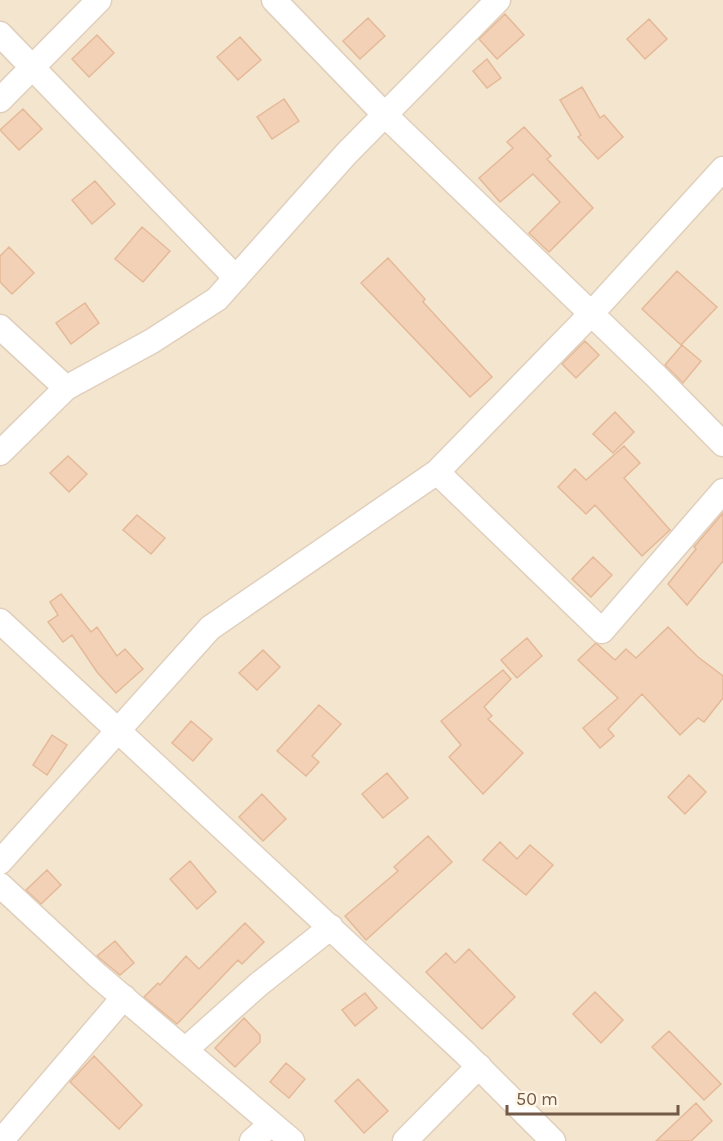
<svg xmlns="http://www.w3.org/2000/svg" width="723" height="1141" font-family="Karla,sans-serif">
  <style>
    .residential { fill: #f4e5ce }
    .building { fill: #f2d1b7; stroke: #e5b997; stroke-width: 1.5 }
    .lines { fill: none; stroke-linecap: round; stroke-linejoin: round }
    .minor-casing { stroke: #e0cfbc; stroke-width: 27 }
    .minor { stroke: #fff; stroke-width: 24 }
  </style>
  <rect width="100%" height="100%" fill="#fcf3e0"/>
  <path class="residential" d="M0,0h723v1141h-723z"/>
  <path class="building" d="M505,14l19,21 -27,24 -18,-20z
    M368,18l17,18 -25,23 -17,-18z
    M649,19l18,20 -22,20 -18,-20z
    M97,35l17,18 -25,24 -17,-18z
    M240,37l21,23 -23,20 -21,-23z
    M487,59l14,19 -14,10 -14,-17z
    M582,87l18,31 4,-3 19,22 -25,22 -20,-22 3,-2 -21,-35z
    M284,99l15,22 -27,18 -15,-22z
    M23,109l19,20 -23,21 -19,-20z
    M524,127l27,29 -4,3 46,49 -44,44 -20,-19 31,-31 -27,-28 -33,28 -21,-24 34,-30 -6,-6z
    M95,181l20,23 -23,20 -20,-24z
    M142,227l28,24 -27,31 -28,-23z
    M9,247l25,26 -22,21 -12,-12v-26z
    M388,258l37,41 -2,3 69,75 -22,20 -109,-114z
    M677,271l40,36 -36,38 -39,-36z
    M85,303l14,20 -28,21 -15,-21z
    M585,341l14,14 -23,23 -14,-14z
    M682,345l19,16 -18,22 -18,-18z
    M615,412l19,20 -21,21 -20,-19z
    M624,446l16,17 -16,15 46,52 -28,26 -47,-51 -9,9 -28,-27 17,-18 11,11z
    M68,456l19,18 -18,18 -19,-19z
    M723,513v48l-36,44 -19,-21 28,-35 -2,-2z
    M137,515l28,23 -14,16 -28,-24z
    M593,557l19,18 -21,22 -19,-18z
    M61,594l30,38 6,-5 20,29 8,-7 18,20 -27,24 -19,-21 -25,-37 -9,7 -15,-20 10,-7 -8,-13z
    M668,627l30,30 25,19v22l-19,24 -6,-4 -18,17 -38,-41 -34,35 6,7 -14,12 -17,-20 35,-30 -40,-38 18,-17 19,17 11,-11 10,9z
    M527,638l15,18 -25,22 -16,-18z
    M263,650l17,17 -23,23 -18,-17z
    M503,670l8,9 -27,28 8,9 -4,3 35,34 -40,41 -34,-37 12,-12 -20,-24z
    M319,705l22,19 -29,32 7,6 -13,14 -29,-25z
    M191,721l21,18 -19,22 -21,-18z
    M52,735l15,10 -20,30 -14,-10z
    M387,773l21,25 -25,20 -21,-24z
    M689,775l17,17 -21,22 -17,-17z
    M262,794l24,25 -23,22 -24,-24z
    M428,836l24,26 -86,78 -21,-24 53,-45 -4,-4z
    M500,842l17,17 13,-14 23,20 -27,30 -43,-35z
    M190,861l26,31 -19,17 -27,-30z
    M47,870l14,15 -20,19 -15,-14z
    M245,923l19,19 -22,22 -4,-4 -61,64 -33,-27 14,-14 2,2 26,-29 13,13z
    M115,941l19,22 -14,12 -23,-19z
    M469,949l46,48 -33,32 -56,-57 20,-19 9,10z
    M595,992l28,28 -22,23 -28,-29z
    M365,993l12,15 -22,18 -13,-16z
    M244,1018l16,17v7l-25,25 -20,-19z
    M669,1031l52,53 -17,16 -52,-53z
    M94,1056l48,49 -23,24 -49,-47z
    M286,1063l19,16 -16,19 -19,-16z
    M358,1079l30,32 -24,22 -29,-32z
    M696,1103l16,18 -21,20h-35z"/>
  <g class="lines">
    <g class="minor-casing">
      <path id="minor" d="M274,0l111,115 271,261 67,68
        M0,34l236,244
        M0,100l99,-100
        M723,169l-132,145 -154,158 165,159 121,-140
        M0,327l66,61
        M0,453l66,-65 86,-47 65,-42 129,-145 152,-154
        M0,621l465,432 88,88
        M0,862l210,-234 227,-156
        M0,885l97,90 195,166
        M185,1050l74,-66 72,-57
        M1,1141l123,-144
        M252,1141l19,-17
        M405,1141l74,-75"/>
    </g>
    <use href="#minor" class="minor"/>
  </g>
  <path d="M507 1105v9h171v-9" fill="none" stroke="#735947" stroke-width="3"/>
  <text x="516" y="1105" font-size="18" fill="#735947" stroke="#fff6e6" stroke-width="4.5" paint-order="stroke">50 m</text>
</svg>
